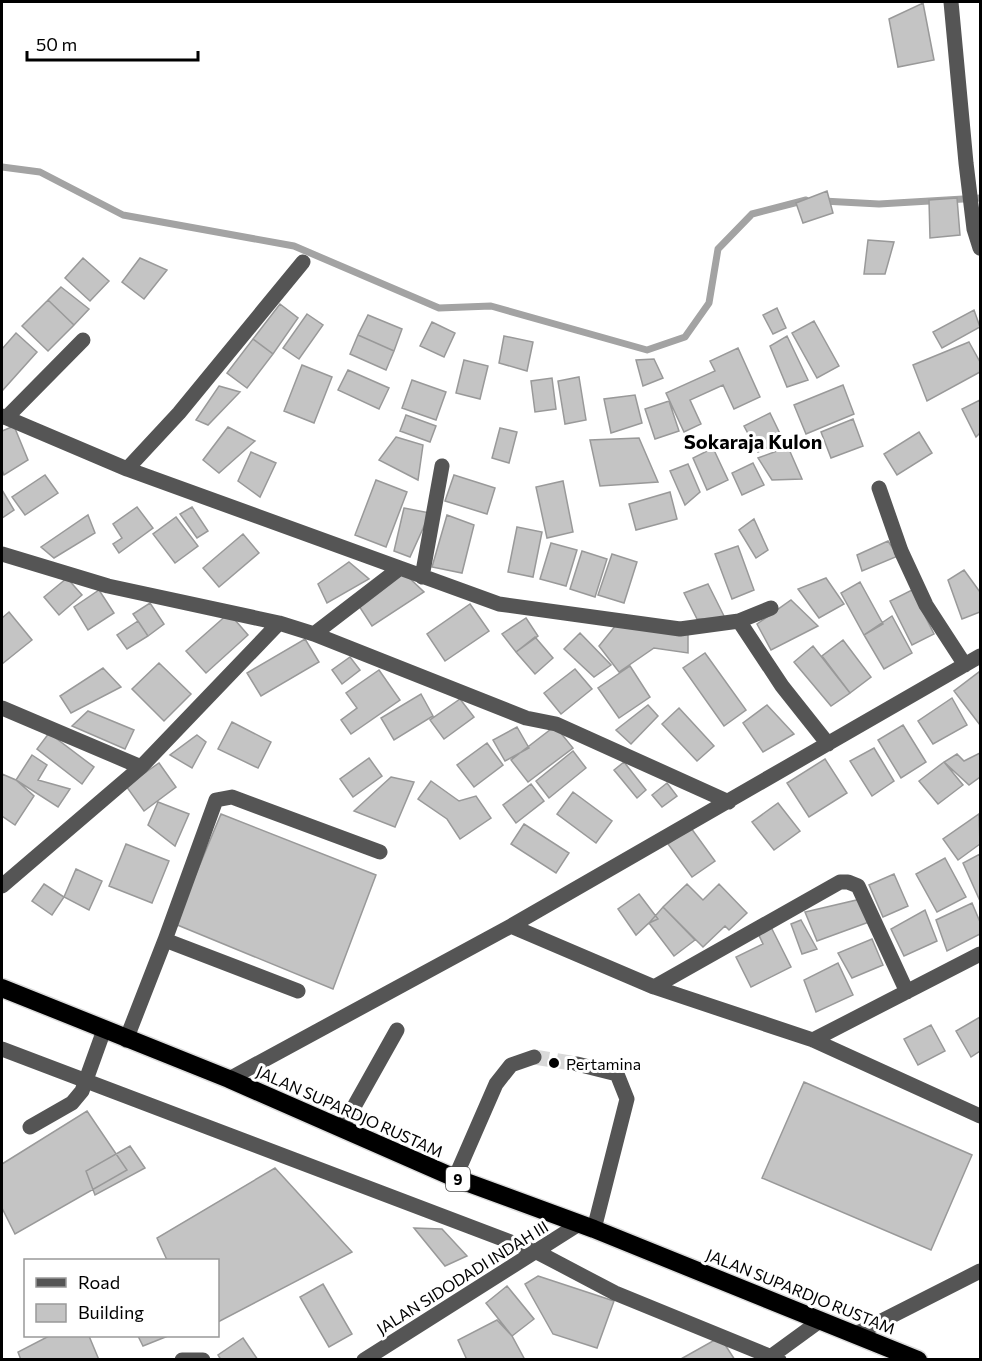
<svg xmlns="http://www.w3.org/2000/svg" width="982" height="1361" font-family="Commissioner,sans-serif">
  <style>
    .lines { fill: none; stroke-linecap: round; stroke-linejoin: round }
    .stream { stroke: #a3a3a3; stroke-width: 7 }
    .building { fill: #c4c4c4; stroke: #999; stroke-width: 1.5 }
    .minor-tunnel { stroke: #d9d9d9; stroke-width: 15; stroke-dasharray: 15 8; stroke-linecap: butt }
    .highway-casing { stroke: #dbdbdb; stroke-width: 21 }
    .minor { stroke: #555; stroke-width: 15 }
    .highway { stroke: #000; stroke-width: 18 }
    .poi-dot { fill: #000; stroke: #fff; stroke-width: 2 }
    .labels { text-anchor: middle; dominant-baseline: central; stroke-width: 6; stroke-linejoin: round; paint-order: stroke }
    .shield { fill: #fff; stroke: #4c4c4c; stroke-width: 1.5 }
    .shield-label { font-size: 15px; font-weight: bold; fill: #000 }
    .poi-label { font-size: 16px; fill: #000; stroke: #fff; text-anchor: start }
    .street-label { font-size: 16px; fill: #000; stroke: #fff }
    .quarter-label { font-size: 20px; font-weight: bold; fill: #000; stroke: #fff }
  </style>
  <rect width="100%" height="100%" fill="#fff"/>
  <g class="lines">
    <path class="stream" d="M2,167l38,5 83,43 171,31 145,62 52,-2 156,44 38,-13 24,-34 9,-54 34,-35 54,-14
      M823,201l56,3 101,-6"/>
  </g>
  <path class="building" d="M923,3l11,57 -36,7 -9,-48z
    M827,191l6,22 -30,10 -7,-20z
    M957,198l3,37 -30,3 -1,-38z
    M868,240l26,2 -9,32h-21z
    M83,258l26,23 -19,20 -25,-23z
    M140,258l27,12 -23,29 -22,-17z
    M61,287l28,22 -15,16 -26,-25z
    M48,300l26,25 -26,26 -26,-25z
    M280,304l18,14 -25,36 -20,-15z
    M777,308l9,20 -13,6 -10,-19z
    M974,310l6,17 -38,21 -9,-16z
    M307,314l16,11 -24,34 -16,-11z
    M368,315l34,14 -8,22 -36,-16z
    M814,321l25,45 -22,12 -25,-45z
    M432,322l23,11 -11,24 -24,-11z
    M16,333l21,19 -35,39v-42z
    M358,335l36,16 -8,19 -36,-16z
    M504,336l29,6 -6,29 -28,-8z
    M787,336l21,44 -21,7 -17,-41z
    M253,339l20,15 -26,34 -20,-15z
    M969,342l11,20v10l-53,29 -14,-36z
    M738,348l22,49 -26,12 -11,-24 -33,15 11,24 -17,8 -18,-39 49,-22 -5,-10z
    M654,359l9,19 -20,8 -7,-26z
    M464,360l24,6 -8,33 -24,-6z
    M302,365l30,12 -18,46 -30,-12z
    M348,370l41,18 -10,21 -41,-19z
    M579,377l7,43 -21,4 -7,-43z
    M552,378l4,31 -21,3 -4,-31z
    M412,380l34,12 -10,28 -34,-12z
    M843,385l11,29 -48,20 -12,-29z
    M219,386l21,6 -32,33 -12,-5z
    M635,395l7,28 -31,10 -7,-34z
    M980,400v33l-4,4 -14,-28z
    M669,401l10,30 -24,8 -10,-30z
    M770,413l13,27 -25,12 -14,-26z
    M406,415l30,11 -6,16 -30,-11z
    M853,419l10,27 -32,12 -10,-26z
    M14,426l14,34 -24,15 -2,-5v-39z
    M228,427l27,14 -36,32 -16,-13z
    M500,428l17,4 -8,31 -17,-5z
    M919,432l13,21 -35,22 -13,-21z
    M396,437l27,8 -5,35 -39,-20z
    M639,438l19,44 -58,4 -10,-46z
    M788,447l14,32 -30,1 -14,-22z
    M713,448l15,32 -21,10 -14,-32z
    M251,452l25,11 -16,34 -22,-16z
    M753,463l11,22 -22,10 -10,-22z
    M688,464l12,28 -15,13 -15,-34z
    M45,475l13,18 -33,22 -13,-18z
    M454,475l41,13 -8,26 -42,-13z
    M376,480l31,12 -21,55 -31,-12z
    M563,481l10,51 -26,6 -11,-51z
    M2,490l12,20 -12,8z
    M670,492l7,27 -41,11 -7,-26z
    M137,507l16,21 -34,25 -6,-9 9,-6 -9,-14z
    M192,507l16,24 -11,7 -17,-24z
    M404,508l26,5 -20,44 -16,-6z
    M88,515l7,18 -41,25 -13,-11z
    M447,515l27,10 -12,48 -30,-6z
    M176,517l22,29 -23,17 -22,-29z
    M754,519l14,31 -12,8 -17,-28z
    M517,527l25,5 -9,45 -25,-5z
    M243,534l16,19 -40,34 -16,-19z
    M888,541l10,15 -36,15 -5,-16z
    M551,543l26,7 -11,36 -26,-7z
    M738,546l16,44 -22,9 -17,-45z
    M582,551l25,8 -12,38 -25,-8z
    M612,554l25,8 -13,41 -26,-8z
    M349,562l20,17 -42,24 -9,-19z
    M964,570l16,22v20l-18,7 -14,-39z
    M404,573l20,19 -52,34 -15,-23z
    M67,578l15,17 -23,20 -15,-18z
    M826,578l18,26 -25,14 -21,-29z
    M860,582l23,42 -19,11 -23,-42z
    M708,584l17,34 -28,1 -13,-26z
    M99,590l15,23 -26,17 -14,-23z
    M912,590l22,44 -22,11 -22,-44z
    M791,600l27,26 -47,24 -14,-26z
    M150,603l14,21 -16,12 -15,-22z
    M470,604l19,27 -44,30 -18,-27z
    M9,612l23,28 -30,24v-46z
    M229,613l19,22 -42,38 -20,-22z
    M892,616l20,37 -28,16 -20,-34z
    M526,618l12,18 -22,16 -14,-18z
    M138,621l10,15 -21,13 -10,-14z
    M616,625l72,6v22l-34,-5 -35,24 -20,-26z
    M580,633l31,32 -17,12 -30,-28z
    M535,637l18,21 -18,16 -19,-22z
    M305,639l14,23 -58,34 -14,-23z
    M843,640l28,37 -21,16 -28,-37z
    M813,646l37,47 -19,13 -37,-44z
    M705,653l41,57 -22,16 -41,-58z
    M350,657l10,13 -18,14 -10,-14z
    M159,663l32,31 -27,27 -32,-32z
    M630,666l20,31 -31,21 -21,-30z
    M103,668l18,19 -50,26 -11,-17z
    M575,669l17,20 -31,25 -17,-21z
    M379,670l21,30 -49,34 -10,-14 16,-12 -11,-15z
    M979,672l1,2v51l-26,-34z
    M421,694l12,22 -39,24 -13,-22z
    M952,698l15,27 -34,19 -15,-23z
    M460,699l14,18 -30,22 -14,-19z
    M648,705l10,11 -27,28 -15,-14z
    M767,705l27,29 -31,18 -20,-29z
    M679,708l35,38 -17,15 -35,-37z
    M88,711l46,19 -9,19 -53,-23z
    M232,722l39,20 -13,26 -40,-19z
    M903,725l23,37 -25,16 -23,-38z
    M555,726l18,22 -45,34 -17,-22z
    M517,727l12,21 -24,13 -12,-21z
    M49,733l45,34 -12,17 -45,-35z
    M197,735l9,7 -14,26 -22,-13z
    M487,743l16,22 -29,22 -17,-22z
    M874,748l20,33 -22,15 -22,-35z
    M573,751l13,17 -37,30 -13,-17z
    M980,753v24l-11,8 -25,-23 13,-8 7,7z
    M32,755l15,10 -9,15 32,9 -12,18 -42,-27z
    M369,758l13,18 -29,21 -13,-18z
    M825,759l22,34 -38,24 -22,-34z
    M624,762l22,28 -9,8 -23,-28z
    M944,762l19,23 -25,19 -19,-23z
    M159,763l17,24 -32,24 -18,-25z
    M2,774l14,6 18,16 -19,29 -13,-9z
    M391,777l23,5 -19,45 -41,-16z
    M431,781l28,20 17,-5 15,22 -31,21 -13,-20 -29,-20z
    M667,783l10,13 -15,11 -10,-12z
    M531,784l13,17 -28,22 -13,-18z
    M573,792l39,29 -16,22 -39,-29z
    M158,802l31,12 -14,32 -27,-21z
    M778,803l22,28 -26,19 -22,-28z
    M221,814l155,61 -43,114 -158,-65z
    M979,814l1,30 -22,16 -15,-21z
    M524,824l45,29 -13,20 -45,-29z
    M691,828l24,33 -23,16 -24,-33z
    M126,844l43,17 -17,42 -43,-17z
    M980,854v47l-17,-38z
    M945,858l21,39 -29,15 -21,-38z
    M76,869l26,12 -13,29 -25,-13z
    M894,874l14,32 -25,11 -14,-32z
    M44,884l20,13 -12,18 -20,-14z
    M687,884l16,16 16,-16 28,29 -18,17 -4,-4 -22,21 -40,-40z
    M639,894l19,25 -9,4 -13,12 -18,-26z
    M861,899l8,23 -52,19 -12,-29z
    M972,903l8,19v12l-33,17 -11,-31z
    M663,907l32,33 -21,16 -25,-33z
    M925,910l12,31 -33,15 -13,-27z
    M801,920l16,29 -15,5 -11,-30z
    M769,923l22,44 -40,20 -15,-30 27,-13 -7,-15z
    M872,939l11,26 -31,13 -14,-25z
    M838,963l15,32 -37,17 -12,-32z
    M980,1017v34l-9,6 -15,-26z
    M931,1025l14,26 -27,14 -14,-26z
    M804,1082l168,73 -41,95 -169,-72z
    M87,1111l40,59 -112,64 -13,-26v-44z
    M130,1146l15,22 -50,27 -9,-24z
    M275,1168l77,84 -134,70v-62h-51l-10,-22z
    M414,1228l28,1 25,27 -22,10z
    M538,1276l76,25 -17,47 -44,-14 -28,-50z
    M323,1284l29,50 -23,13 -29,-50z
    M507,1286l27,33 -22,17 -26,-33z
    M497,1320l15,16 13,24h-58l-9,-20z
    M49,1336h40l10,24h-78l-3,-8z
    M138,1336h30l-25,10z
    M720,1337l15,23h-56z
    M243,1338l15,22h-37l-3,-5z"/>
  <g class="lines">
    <path class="minor-tunnel" d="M534,1057l43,7"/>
    <g class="highway-casing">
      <path id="highway" d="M2,988l227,91 226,99 139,51 324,131"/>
    </g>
    <path class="minor" d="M951,2l15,161 8,66 6,19
      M2,416l125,53 52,-56 124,-151
      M6,418l77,-78
      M127,469l372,135 181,25 59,-8 32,-13
      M879,488l22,63 25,54 39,60
      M2,554l106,32 171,37 35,11 212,84 30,6 173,78
      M422,577l20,-111
      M739,621l43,65 46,58
      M314,634l86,-66
      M2,708l139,59
      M2,886l139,-119 138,-144
      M511,926l143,61 159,53 167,76
      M165,940l133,51
      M654,987l186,-105h8l10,4 49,106
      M126,1040l39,-100 51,-140 16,-3 148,55
      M813,1040l167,-86
      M2,1049l535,203 78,41 164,67
      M577,1064l40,10 10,25 -33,130
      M229,1079l282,-153 469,-270
      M30,1127l42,-24 10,-12 22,-61
      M342,1128l55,-98
      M455,1178l41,-94 15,-19 23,-8
      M856,1334l124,-63
      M182,1360h21
      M364,1360l215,-136
      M766,1360l55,-40"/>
    <use href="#highway" class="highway"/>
  </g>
  <circle class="poi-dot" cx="554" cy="1063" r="6"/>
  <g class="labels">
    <rect class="shield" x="446" y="1167" width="24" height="24" rx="4.5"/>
    <g class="shield-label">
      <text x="458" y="1179">9</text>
    </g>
    <g class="poi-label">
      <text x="566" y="1063">Pertamina</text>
    </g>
    <g class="street-label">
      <text transform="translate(350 1111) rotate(24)">JALAN SUPARDJO RUSTAM</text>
      <text transform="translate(462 1277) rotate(-32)">JALAN SIDODADI INDAH III</text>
      <text transform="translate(801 1291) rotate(22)">JALAN SUPARDJO RUSTAM</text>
    </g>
    <g class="quarter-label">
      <text x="753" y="441">Sokaraja Kulon</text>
    </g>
  </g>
  <rect width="982" height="1361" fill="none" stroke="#000000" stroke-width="6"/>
  <rect x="24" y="1259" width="195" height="78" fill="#ffffff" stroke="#999999" stroke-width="1.5"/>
  <rect x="36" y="1278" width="30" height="9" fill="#555555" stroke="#999999" stroke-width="1.5"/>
  <text x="78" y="1289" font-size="18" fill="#000000">Road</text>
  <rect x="36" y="1304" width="30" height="18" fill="#c4c4c4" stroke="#999999" stroke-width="1.5"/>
  <text x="78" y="1319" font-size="18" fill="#000000">Building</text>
  <path d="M27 51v9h171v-9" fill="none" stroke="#000000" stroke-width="3"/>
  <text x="36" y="51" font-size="18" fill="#000000" stroke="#ffffff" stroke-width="4.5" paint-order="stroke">50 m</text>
</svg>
